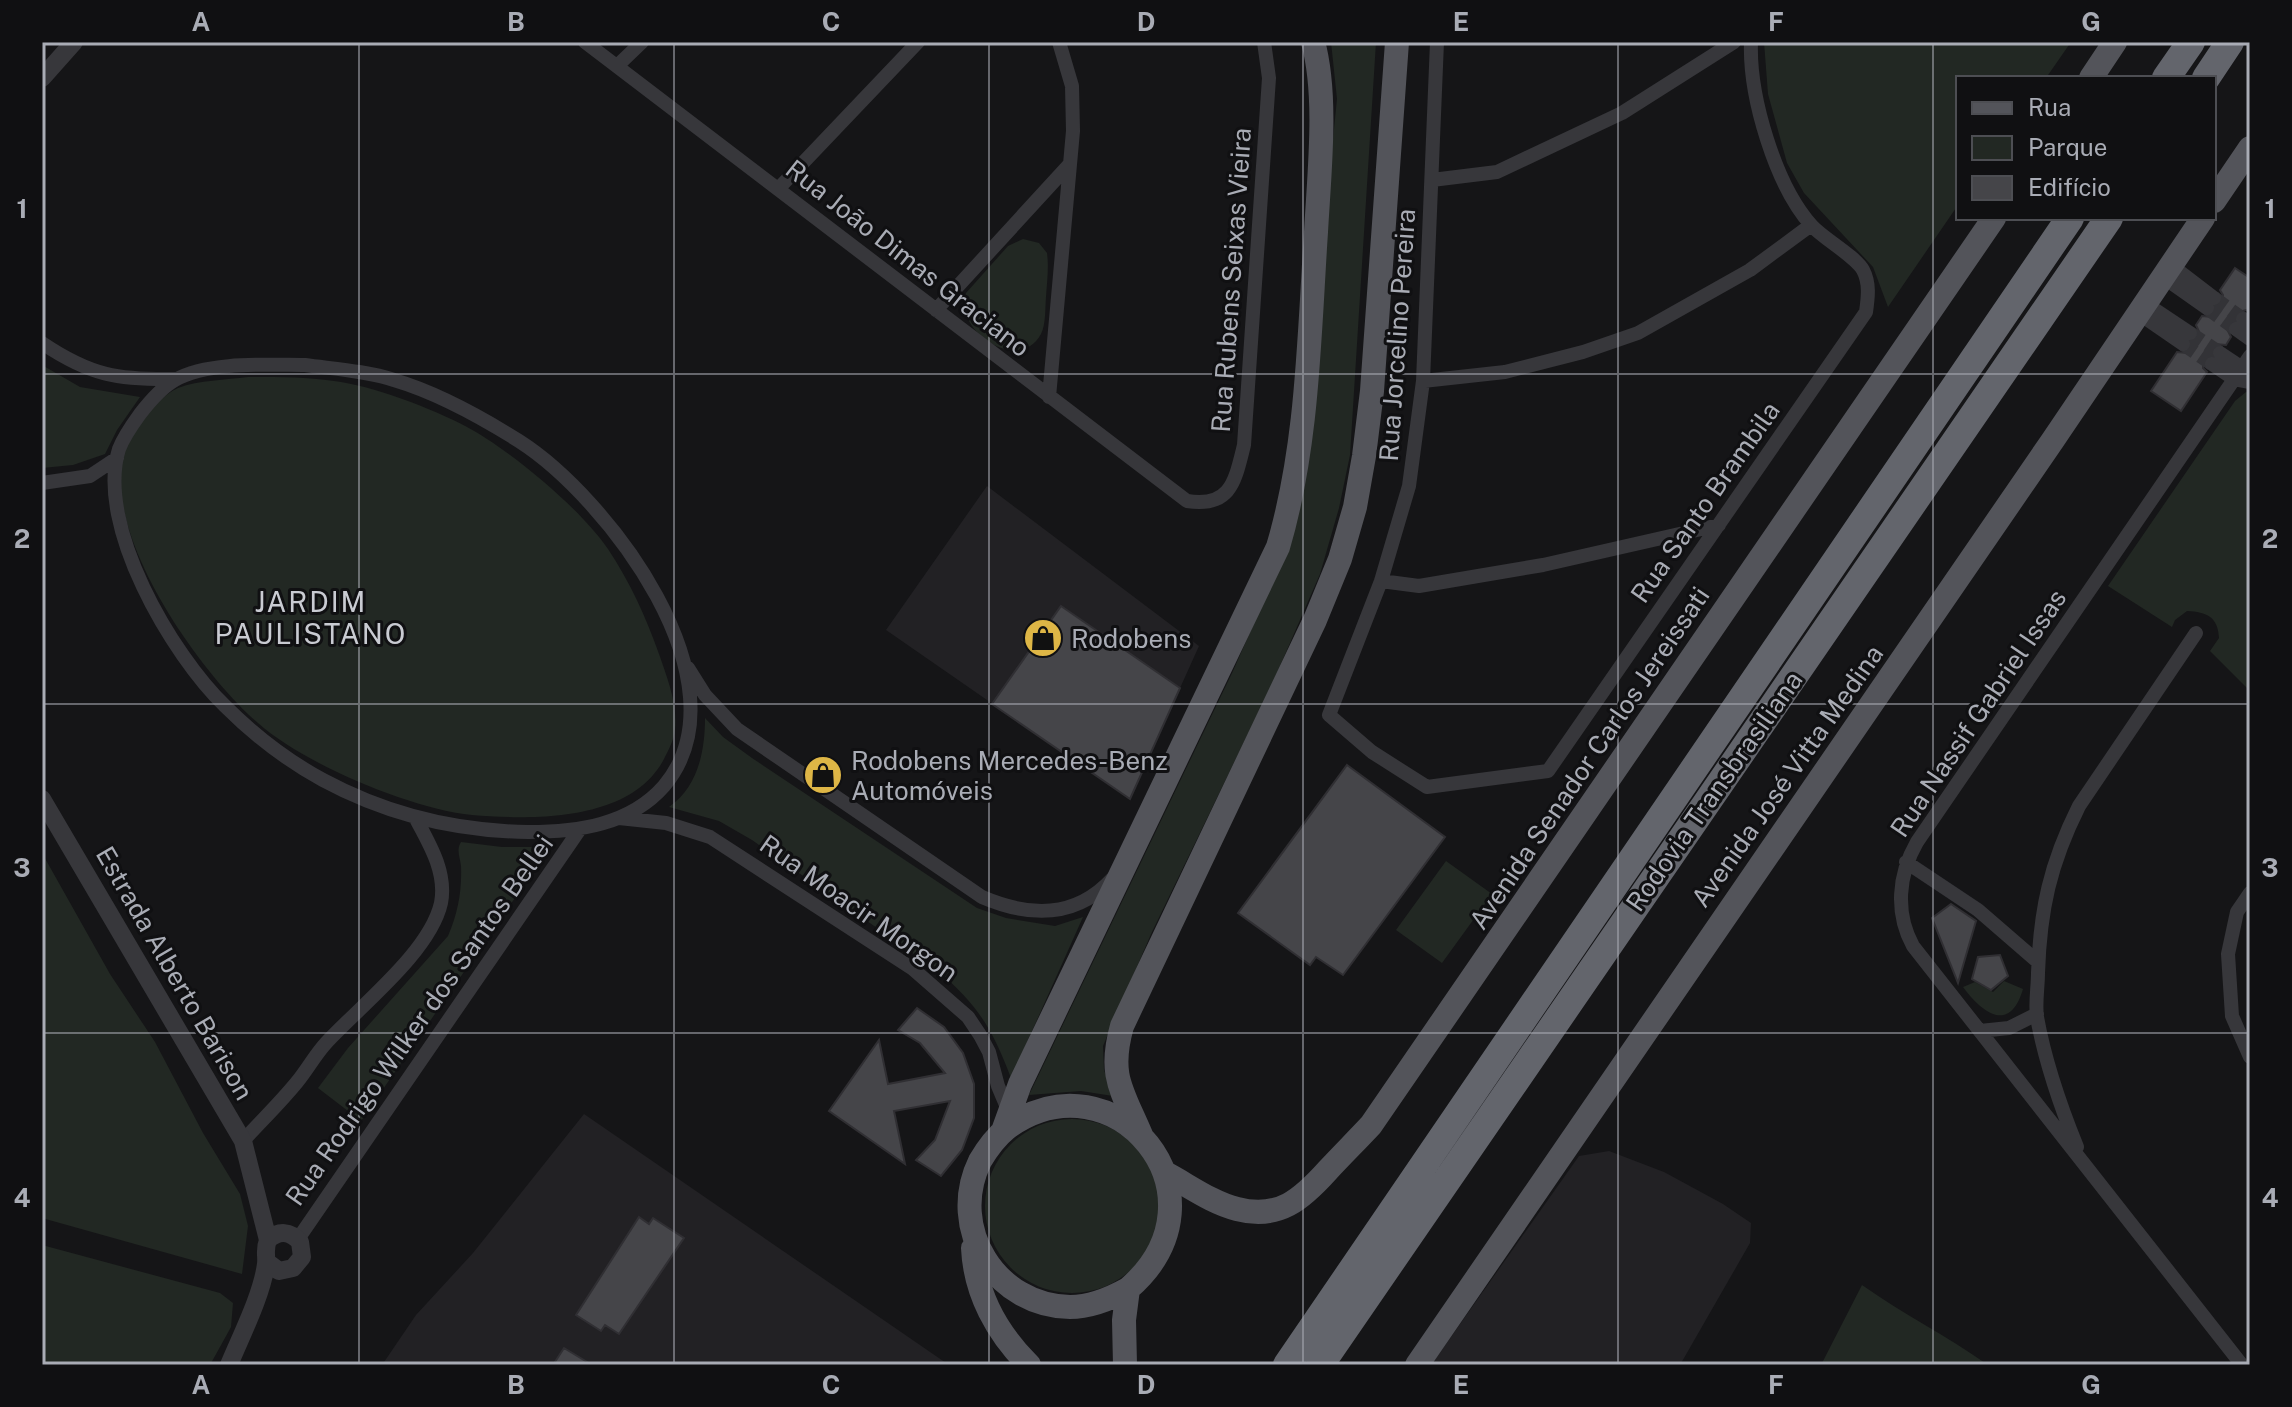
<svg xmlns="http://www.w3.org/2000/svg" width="2292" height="1407" font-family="'Public Sans',sans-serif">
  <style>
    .built { fill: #222124 }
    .green { fill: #222823 }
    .building { fill: #454549; stroke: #302f33; stroke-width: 2 }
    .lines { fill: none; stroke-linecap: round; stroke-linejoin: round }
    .minor-tunnel { stroke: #333337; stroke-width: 14; stroke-dasharray: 14 7; stroke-linecap: butt }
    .minor { stroke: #37373b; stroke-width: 14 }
    .tertiary { stroke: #37373b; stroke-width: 18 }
    .primary { stroke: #53545a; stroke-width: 24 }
    .motorway { stroke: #63656c; stroke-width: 28 }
    .grid { fill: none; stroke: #a9acb5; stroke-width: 2; stroke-opacity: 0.55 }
    .labels { text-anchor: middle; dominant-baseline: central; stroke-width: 6; stroke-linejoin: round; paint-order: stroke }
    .street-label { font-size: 26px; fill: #a9acb5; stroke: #101012 }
    .poi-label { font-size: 26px; fill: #a9acb5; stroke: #101012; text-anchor: start }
    .neighbourhood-label { font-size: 28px; letter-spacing: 2px; fill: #c9cbd2; stroke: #101012 }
    .neatline { fill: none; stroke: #a9acb5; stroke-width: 3 }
    .grid-label { font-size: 26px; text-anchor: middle; font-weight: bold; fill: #a9acb5 }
  </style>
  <rect width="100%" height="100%" fill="#151517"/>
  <path class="built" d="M987,486l212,160 -69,153 -244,-169z
    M584,1114l365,251h-567l34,-50 57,-62z
    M1609,1151l55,21 59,32 28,19 -1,20 -70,122h-249l148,-209z"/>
  <path class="green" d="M1331,42h45l-26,413 -11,53 -19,66 -47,108 -122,252 -48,112 1,24 9,26 -32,-5 -52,4 204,-424 45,-102 43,-310 16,-160z
    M1764,42h307l-25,36h-88v127l-70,102 -15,-40 -69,-74 -17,-30 -19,-69z
    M1023,239l16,4 8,10c2,14 0,29 -1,44 -1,11 0,27 -5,37 -21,40 -88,-2 -75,-41l42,-47z
    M42,365l38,22 60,10 -23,33 -12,24 -32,11 -31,3z
    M248,377c29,0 57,0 86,4 36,4 100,28 133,46 43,23 113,81 141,122 22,33 38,68 51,105 8,23 19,51 16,76 -1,10 -7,21 -11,29 -33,63 -132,61 -192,56 -61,-6 -168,-51 -214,-92 -58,-50 -158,-190 -134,-271 4,-12 11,-24 19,-34 9,-11 22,-24 35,-30 21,-8 48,-8 70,-11z
    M2246,392l4,1v298l-40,-40 9,-13c-1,-21 -12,-26 -32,-27l-12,9 -3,7 -64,-41 127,-185z
    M705,718l18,19 29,21 225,150 29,10 49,8 28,-9 -72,161c-18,-48 -33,-73 -73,-107l-186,-131 -33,-19 -50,-14c29,-20 36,-56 36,-89z
    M461,842l41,5h41l3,6 -185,268 -43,-33 30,-40 100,-112c10,-23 14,-45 13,-70 -1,-9 -5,-16 0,-24z
    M42,853l68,121 45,68 48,91 37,61 8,32 -6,48 -200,-56z
    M1446,861l46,33 -50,69 -46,-33z
    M2004,981l19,8c-13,45 -41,24 -60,-2l12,-5 18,10z
    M985 1206a87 87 0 1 1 174 0a87 87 0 1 1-174 0Z
    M42,1245l178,48 13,10 -2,24 -21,38h-168z
    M1862,1285c41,29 85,51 126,80h-167z"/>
  <path class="building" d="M2235,268l15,10v31l-15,4 -9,14 5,10 -5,8 -11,-1 -5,10 -7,5v9l4,4 -26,39 -30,-20 26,-39 10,1 5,-4 1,-7 7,-8 -4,-9 6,-9 10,1 10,-14 1,-8 -3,-5z
    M1061,606l119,82 -50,111 -138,-95z
    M1347,765l98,72 -102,138 -27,-18 -6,8 -72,-52z
    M1951,904l25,17 -18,62 -26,-65z
    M2000,955l8,21 -17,14 -19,-11 6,-22z
    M917,1008l27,19 19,26 11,31v34l-12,32 -21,26 -25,-16 19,-20 15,-39 -56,10 11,53 -76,-53 50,-71 9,44 57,-11 -25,-30 -22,-13z
    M639,1217l10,7 4,-6 31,20 -65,96 -14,-9 -4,6 -25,-16z
    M564,1348l28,17h-39z"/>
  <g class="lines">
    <path class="minor-tunnel" d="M2214,298l29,21
      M2207,308l29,21
      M2190,333l30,20
      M2183,344l29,20"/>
    <path class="minor" d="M585,42l602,459c44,7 48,-20 57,-56l25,-367 -5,-36
      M1437,42l-14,339 -14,105 -28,95 -52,134 43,37 55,35 121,-16 318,-459c2,-14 4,-29 -3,-42 -8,-14 -39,-31 -51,-44 -37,-41 -63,-130 -61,-184
      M617,66l25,-24
      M1432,180l65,-8 125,-59 112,-71
      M779,188l139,-146
      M2171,265l43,33
      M2163,277l44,31
      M2145,303l45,30
      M936,310l132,-144
      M2138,313l45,31
      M2243,319l7,5
      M2236,329l14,10
      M42,343c49,33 76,37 135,36
      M2220,353l27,18
      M2212,364l22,15 16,3
      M305,365c29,4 61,6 89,15 44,13 87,37 125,61 88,56 231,243 145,345 -34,39 -87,46 -136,46 -71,-1 -142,-18 -205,-52 -35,-19 -70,-46 -98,-74 -53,-51 -130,-181 -106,-257 5,-13 13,-24 21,-35 10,-13 21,-26 35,-34 33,-19 93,-15 130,-15z
      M1423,381l82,-9 78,-20 55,-19 112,-63 61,-45
      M1049,397l24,-266 -1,-45 -13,-44
      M42,483l48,-7 27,-18
      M1381,581l38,5 124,-21 176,-40
      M688,668l17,27 32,34 245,168c47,20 93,22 130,-18
      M619,818l47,5 44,14 203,132 55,48 12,18 9,17 9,34 11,26
      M1906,862l72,48 60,52
      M2250,893l-13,19 -9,42 4,62 18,41
      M1980,1031l29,-3 28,-14
      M243,1141c18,-20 37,-38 54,-59 10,-12 18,-27 29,-39 34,-37 104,-91 115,-140 6,-31 -12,-60 -26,-86
      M2077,1147c-17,-42 -32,-85 -40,-130 -2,-14 1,-30 1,-44 2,-63 12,-109 41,-167l117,-173
      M298,1239l282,-410
      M2242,1365l-329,-419c-18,-33 -15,-71 4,-104l333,-486"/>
    <path class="tertiary" d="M42,78l32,-36
      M42,799l201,342 25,99
      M229,1365c12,-29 33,-70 37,-101 1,-9 -2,-14 2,-24 11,-10 22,-9 32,2l2,15 -9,11 -14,3 -12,-9"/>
    <path class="primary" d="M2091,78l24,-36
      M2214,201l36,-53
      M1003,1131l17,-47 258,-537c30,-101 31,-210 38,-315 3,-57 12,-136 -3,-190
      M1141,1135c-19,-45 -33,-59 -19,-109l193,-406 25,-61 15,-52 9,-51 8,-65 25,-349
      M1165,1173c23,12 47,30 72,36 42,11 65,-10 91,-39 14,-15 29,-30 43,-45l623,-907
      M973,1248c2,45 24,85 56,117
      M1125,1365l-1,-45 4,-31c108,-93 -14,-239 -121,-161 -11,9 -20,21 -27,33 -33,67 16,145 90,146 21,0 40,-8 58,-18
      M1417,1365l636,-925 150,-222"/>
    <path class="motorway" d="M2166,78l25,-36
      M2206,78l24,-36
      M1287,1365l783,-1147
      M1320,1365l789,-1147"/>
  </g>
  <path class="grid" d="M359,42v1323M674,42v1323M989,42v1323M1303,42v1323M1618,42v1323M1933,42v1323M42,374h2208M42,704h2208M42,1033h2208"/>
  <defs>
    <g id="shop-disc" transform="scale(2)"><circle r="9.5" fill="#deb646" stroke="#101012"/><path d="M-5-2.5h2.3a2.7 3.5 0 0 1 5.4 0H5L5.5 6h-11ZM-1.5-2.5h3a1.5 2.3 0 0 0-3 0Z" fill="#111"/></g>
  </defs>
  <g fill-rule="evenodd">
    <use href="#shop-disc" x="1043" y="638"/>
    <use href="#shop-disc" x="823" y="775"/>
  </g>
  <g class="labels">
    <g class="street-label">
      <text transform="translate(908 258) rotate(38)">Rua João Dimas Graciano</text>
      <text transform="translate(1231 280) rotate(-86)">Rua Rubens Seixas Vieira</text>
      <text transform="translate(1397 335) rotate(-86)">Rua Jorcelino Pereira</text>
      <text transform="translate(1705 502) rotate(-55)">Rua Santo Brambila</text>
      <text transform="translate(1978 713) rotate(-56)">Rua Nassif Gabriel Issas</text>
      <text transform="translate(1589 758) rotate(-56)">Avenida Senador Carlos Jereissati</text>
      <text transform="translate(1787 776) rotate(-55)">Avenida José Vitta Medina</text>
      <text transform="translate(1714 791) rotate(-55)">Rodovia Transbrasiliana</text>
      <text transform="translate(859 908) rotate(35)">Rua Moacir Morgon</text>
      <text transform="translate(175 973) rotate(60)">Estrada Alberto Barison</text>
      <text transform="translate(419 1020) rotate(-55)">Rua Rodrigo Wilker dos Santos Bellei</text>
    </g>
    <g class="poi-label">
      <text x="1071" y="638">Rodobens</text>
      <text x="851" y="760">Rodobens Mercedes-Benz<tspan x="851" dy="30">Automóveis</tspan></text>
    </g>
    <g class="neighbourhood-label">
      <text x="311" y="601">JARDIM<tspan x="311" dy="32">PAULISTANO</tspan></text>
    </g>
  </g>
  <rect width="2292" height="1407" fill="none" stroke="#101012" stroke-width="88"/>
  <rect x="1956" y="76" width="260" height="144" fill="#101012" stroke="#4d4e53" stroke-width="2"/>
  <rect x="1972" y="102" width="40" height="12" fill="#53545a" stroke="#4d4e53" stroke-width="2"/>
  <text x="2028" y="116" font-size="24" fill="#a9acb5">Rua</text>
  <rect x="1972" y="136" width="40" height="24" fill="#222823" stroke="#4d4e53" stroke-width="2"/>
  <text x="2028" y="156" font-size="24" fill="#a9acb5">Parque</text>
  <rect x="1972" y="176" width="40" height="24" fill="#454549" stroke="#4d4e53" stroke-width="2"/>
  <text x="2028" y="196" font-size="24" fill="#a9acb5">Edifício</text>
  <rect x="44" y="44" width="2204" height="1319" class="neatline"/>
  <g class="grid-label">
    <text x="201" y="31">A</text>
    <text x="516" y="31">B</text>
    <text x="831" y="31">C</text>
    <text x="1146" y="31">D</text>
    <text x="1461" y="31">E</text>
    <text x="1776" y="31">F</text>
    <text x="2091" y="31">G</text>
    <text x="22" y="218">1</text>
    <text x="2270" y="218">1</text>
    <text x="22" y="548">2</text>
    <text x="2270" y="548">2</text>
    <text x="22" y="877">3</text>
    <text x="2270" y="877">3</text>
    <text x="22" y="1207">4</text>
    <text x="2270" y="1207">4</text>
    <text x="201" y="1394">A</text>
    <text x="516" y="1394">B</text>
    <text x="831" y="1394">C</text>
    <text x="1146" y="1394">D</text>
    <text x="1461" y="1394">E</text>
    <text x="1776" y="1394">F</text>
    <text x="2091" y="1394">G</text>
  </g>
</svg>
